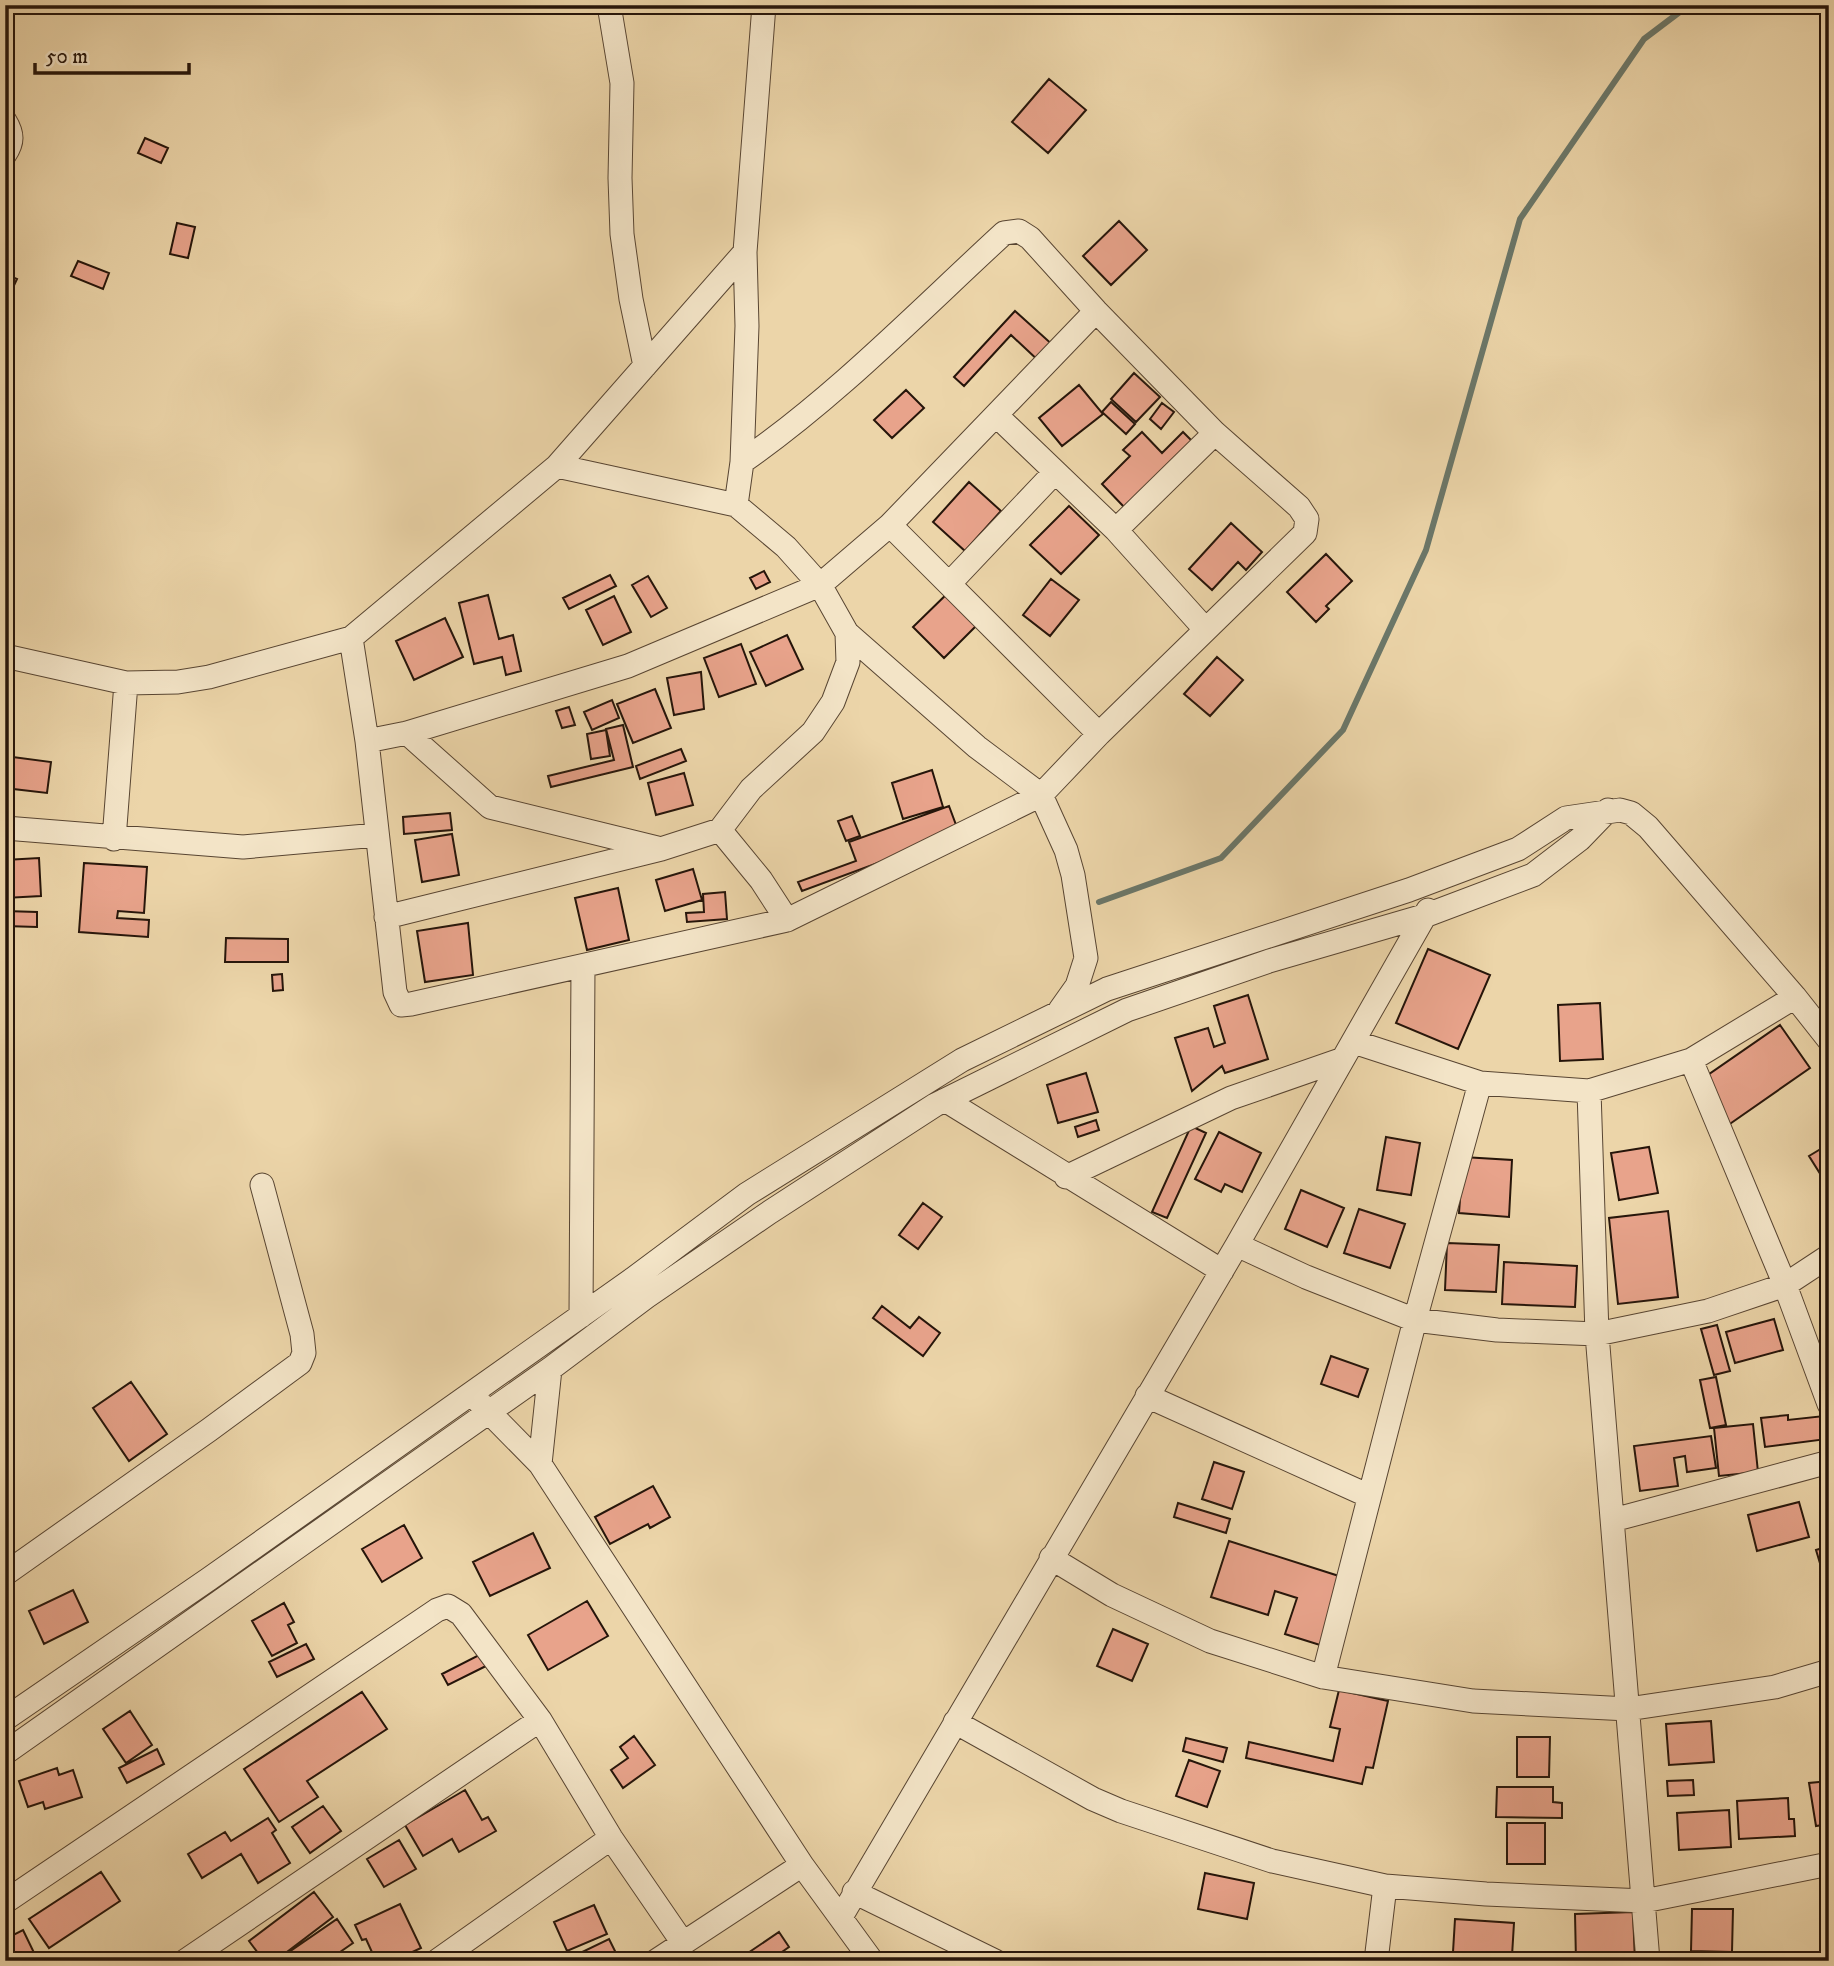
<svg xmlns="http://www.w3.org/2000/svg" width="1834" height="1966" font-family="'IM FELL DW Pica',serif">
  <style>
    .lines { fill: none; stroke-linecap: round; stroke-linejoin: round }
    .stream { stroke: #6b7769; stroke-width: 6 }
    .building { fill: #e8a38b; stroke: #26150a; stroke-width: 2 }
    .minor-casing { stroke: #584532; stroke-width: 25 }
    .minor { stroke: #f3e4c7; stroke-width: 23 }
  </style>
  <rect width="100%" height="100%" fill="#ecd5a9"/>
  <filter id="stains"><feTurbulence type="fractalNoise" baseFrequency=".00286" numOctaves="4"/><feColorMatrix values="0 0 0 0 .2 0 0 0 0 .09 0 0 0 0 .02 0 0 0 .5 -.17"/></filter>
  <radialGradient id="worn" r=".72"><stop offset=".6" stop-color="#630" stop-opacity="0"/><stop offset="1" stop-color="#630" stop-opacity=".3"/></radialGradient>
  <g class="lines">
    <path class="stream" d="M1099,902l122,-44 122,-128 83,-180 94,-331 124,-180 45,-34"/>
  </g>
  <path class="building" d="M1049,79l37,31 -38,43 -36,-31z
    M145,138l23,10 -7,15 -23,-10z
    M1119,221l28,29 -36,35 -28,-29z
    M177,223l18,4 -7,31 -18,-4z
    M78,261l31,12 -6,16 -32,-13z
    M5,274l12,5 -7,15 -5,-2z
    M1015,311l40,36 -14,16 -30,-28 -47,51 -10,-9z
    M1134,373l26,24 -24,25 -25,-23z
    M1079,385l24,29 -41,32 -23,-28z
    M906,390l18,18 -32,30 -18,-18z
    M1111,402l24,22 -9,10 -24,-22z
    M1162,403l12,9 -13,17 -11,-10z
    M1142,432l20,21 21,-21 10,10 -68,66 -23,-24 28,-28 -7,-6z
    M969,482l32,29 -36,40 -32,-29z
    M1069,506l30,29 -38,39 -31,-29z
    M1231,523l31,29 -16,18 -8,-8 -26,28 -23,-21z
    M1326,554l26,27 -26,25 3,3 -13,13 -29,-30z
    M764,571l6,11 -14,7 -6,-11z
    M610,575l6,11 -47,23 -6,-11z
    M648,576l19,32 -16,9 -19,-32z
    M1051,579l28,21 -29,36 -27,-21z
    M953,588l31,30 -40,40 -31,-31z
    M488,595l11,44 14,-4 8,36 -15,4 -4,-18 -28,7 -15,-61z
    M614,596l17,36 -28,13 -17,-35z
    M445,618l18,39 -49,23 -18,-39z
    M787,635l16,34 -37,17 -16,-34z
    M741,644l15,40 -37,13 -15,-39z
    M1217,657l26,23 -33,36 -26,-22z
    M701,672l3,37 -30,6 -7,-37z
    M655,689l16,39 -38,15 -16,-39z
    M612,700l7,18 -27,12 -8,-18z
    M569,707l6,18 -13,3 -6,-17z
    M623,725l10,42 -82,20 -3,-11 66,-16 -8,-31z
    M606,730l4,26 -19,3 -4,-25z
    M681,749l5,12 -46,18 -4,-13z
    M5,756l46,6 -4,31 -42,-5z
    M932,770l11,37 -40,12 -11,-36z
    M684,773l9,32 -37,10 -8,-32z
    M949,806l10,27 -157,58 -4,-9 58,-21 -7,-19z
    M450,813l2,17 -48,4 -1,-17z
    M852,816l8,20 -14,5 -8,-20z
    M452,834l7,41 -37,7 -7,-42z
    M39,858l2,38 -36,2v-38z
    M84,863l63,4 -3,46 -26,-2 -1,7 32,2 -1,17 -69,-5z
    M693,869l9,31 -37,11 -9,-31z
    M618,888l11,52 -42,10 -12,-52z
    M725,892l2,27 -40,3 -1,-9 18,-1 -1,-18z
    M5,911l32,1v15l-32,-1z
    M468,923l5,52 -48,7 -8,-51z
    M226,938l62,1v23h-63z
    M1428,949l62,26 -32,74 -62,-26z
    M282,974l1,16 -10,1 -1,-16z
    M1248,995l20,64 -43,14 -3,-7 -30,25 -17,-53 33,-10 6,19 11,-4 -11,-37z
    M1600,1003l3,56 -43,2 -2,-56z
    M1780,1025l30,43 -86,60 -19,-51z
    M1086,1073l12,39 -40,11 -11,-38z
    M1096,1120l3,10 -21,7 -3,-10z
    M1191,1126l15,7 -39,85 -15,-6z
    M1219,1132l42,21 -19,39 -17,-8 -4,8 -26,-13z
    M1386,1137l34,6 -9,52 -34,-5z
    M1829,1144v44l-20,-32z
    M1649,1147l9,46 -39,7 -8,-47z
    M1463,1157l49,3 -3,57 -50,-4z
    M1301,1190l43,18 -17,39 -42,-18z
    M923,1203l19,14 -24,32 -19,-14z
    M1359,1209l46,15 -15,44 -46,-15z
    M1668,1211l10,86 -60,7 -9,-86z
    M1447,1243l52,2 -3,47 -51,-2z
    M1504,1262l73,4 -2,41 -73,-3z
    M882,1306l28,22 9,-11 21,16 -17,23 -50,-38z
    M1774,1319l9,31 -48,13 -9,-31z
    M1717,1325l13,46 -16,4 -13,-46z
    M1331,1356l37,13 -10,28 -37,-13z
    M1716,1377l10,48 -16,3 -10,-48z
    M131,1382l36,52 -38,27 -36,-53z
    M1788,1415v5l36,-4 3,23 -62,8 -4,-29z
    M1753,1424l5,48 -39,4 -5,-48z
    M1711,1436l5,32 -29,4 -2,-16 -11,2 4,28 -38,5 -6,-45z
    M1214,1462l30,10 -12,37 -30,-10z
    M653,1486l17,31 -20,11 -2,-4 -38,20 -15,-27z
    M1799,1502l10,35 -52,14 -9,-36z
    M1178,1503l52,16 -4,14 -52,-16z
    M404,1525l18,33 -40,24 -20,-33z
    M533,1533l17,35 -60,28 -17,-34z
    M1229,1541l113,36 -22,68 -35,-11 12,-36 -22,-7 -7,24 -57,-18z
    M1829,1546v32l-4,2 -9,-30z
    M73,1590l15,32 -44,22 -15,-33z
    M587,1601l21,35 -60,34 -20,-35z
    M284,1603l10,19 -6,3 9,18 -25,13 -20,-35z
    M1113,1629l35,15 -16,37 -35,-15z
    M306,1644l8,15 -37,18 -8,-15z
    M481,1654l7,11 -40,20 -6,-11z
    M1339,1690l49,11 -15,67 -7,-1 -4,17 -116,-26 3,-16 84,19 7,-32 -10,-2z
    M362,1692l25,37 -80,52 11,16 -39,25 -35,-53z
    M130,1711l22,34 -26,18 -23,-34z
    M1711,1721l3,41 -45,3 -3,-41z
    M634,1736l21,29 -32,23 -12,-18 17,-12 -8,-11z
    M1517,1737h33l-1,40h-32z
    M1186,1738l41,10 -4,14 -40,-11z
    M157,1749l7,15 -37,19 -8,-15z
    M1189,1760l31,11 -13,36 -31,-11z
    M57,1768l2,7 14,-5 9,27 -37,12 -2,-7 -15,5 -9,-26z
    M1693,1780l1,15 -26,1 -1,-15z
    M1829,1781v43l-13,2 -7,-43z
    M1497,1787h56v15l9,1v15l-66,-1z
    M465,1790l17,30 6,-3 8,14 -37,21 -7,-13 -29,17 -18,-31z
    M1788,1798l1,21h5l1,17 -56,3 -2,-38z
    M323,1806l18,25 -31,22 -18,-26z
    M1729,1810l2,37 -52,3 -2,-37z
    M268,1818l8,12 -4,3 18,30 -32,20 -17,-29 -39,24 -14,-24 37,-22 6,9z
    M1507,1823h38v41h-38z
    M399,1840l17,29 -32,18 -17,-28z
    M101,1872l19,29 -71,47 -20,-29z
    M1205,1873l49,10 -7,36 -49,-10z
    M314,1892l19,25 -58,44h-11l-15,-20z
    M400,1904l21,44 -28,13h-17l-10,-22 -4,1 -7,-15z
    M594,1905l13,29 -40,17 -13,-29z
    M1692,1909h41l-1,43 -41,-1z
    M1633,1912l2,49h-59l-1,-47z
    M337,1919l16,24 -26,18h-10l-3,-5 -7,5h-31z
    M1455,1919l59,4 -2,33 -59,-4z
    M23,1930l15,31h-31l-2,-22z
    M779,1932l10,15 -20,14h-24l-3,-4z
    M609,1939l7,14 -15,8h-22l-3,-6z"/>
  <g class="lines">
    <g class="minor-casing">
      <path id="minor" d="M609,5l13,78 -2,95 2,56 9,65 14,67
        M5,121c8,13 8,21 0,33
        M996,415l120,115 89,99
        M557,466l179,39 50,42 34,38 27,48 130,114 64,48 25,55 7,25 13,83 -9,28 -17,24
        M736,505l6,-43 5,-136 -2,-74 19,-247
        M890,525l209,209
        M1116,530l99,-97
        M949,584l106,-112
        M351,638l16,103 28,251 6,13 10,-1 376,-84 254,-125 58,-61 206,-201 2,-14 -8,-12 -84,-74 -119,-122 -66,-73 -11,-7 -15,2c-85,78 -167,163 -262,229
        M5,656l121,27 52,-1 31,-5 142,-39 206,-172 188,-214
        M407,733l83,74 167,41
        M367,741l40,-8 221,-67 192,-81 70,-60 206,-214
        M5,828l238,19 134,-12
        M720,830l41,50 26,40
        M114,839l12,-156
        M386,917l275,-68 59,-19 31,-41 62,-57 20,-30 15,-40 -1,-29
        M1354,1042l126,41 109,8 102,-31 104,-63
        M1691,1060l94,225 44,119
        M1589,1091l8,243 51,627
        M945,1100l277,171
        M1066,1177l165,-79 112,-39
        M1237,1245l69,32 109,43 82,10 100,4 111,-23 77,-26 44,-29
        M581,1316l2,-350
        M1147,1396l222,100
        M480,1403l60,61 262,401 70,96
        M540,1464l10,-95
        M1613,1520l216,-58
        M1051,1558l61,37 98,46 113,36 150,24 155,8 147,-22 54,-16
        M5,1574l204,-144 91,-67 4,-10 -2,-19 -40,-149
        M1323,1677l92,-357 65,-237
        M5,1719l204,-140 424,-300 114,-85 215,-134 145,-71 302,-99 109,-41 48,-31 54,-8 11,3 17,14 147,170 34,43
        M955,1722l138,77 28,12 151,50 113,25 101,8 158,7 185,-37
        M5,1753l545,-384 96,-72 124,-85 165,-107 192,-95 142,-49 158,-46 106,-40 47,-36 28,-29
        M854,1892l141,69
        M5,1902l432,-292 11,-4 13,8 79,106 71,118 72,105
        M841,1917l396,-672 191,-335
        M185,1961l355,-241
        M437,1961l174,-123
        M656,1961l146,-96
        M1376,1961l9,-75"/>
    </g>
    <use href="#minor" class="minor"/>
  </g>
  <rect width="1834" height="1966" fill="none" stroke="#ecd5a9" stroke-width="28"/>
  <rect x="7" y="7" width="1820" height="1952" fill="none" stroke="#26150a" stroke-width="3.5"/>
  <rect x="14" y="14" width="1806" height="1938" fill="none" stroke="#26150a" stroke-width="2"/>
  <path d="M35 63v10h154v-10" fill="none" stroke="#26150a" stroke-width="3.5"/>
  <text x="46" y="63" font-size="21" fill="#26150a" stroke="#f3e4c7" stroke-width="5" paint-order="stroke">50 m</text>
  <rect width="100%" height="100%" filter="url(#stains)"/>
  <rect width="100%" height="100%" fill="url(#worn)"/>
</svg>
